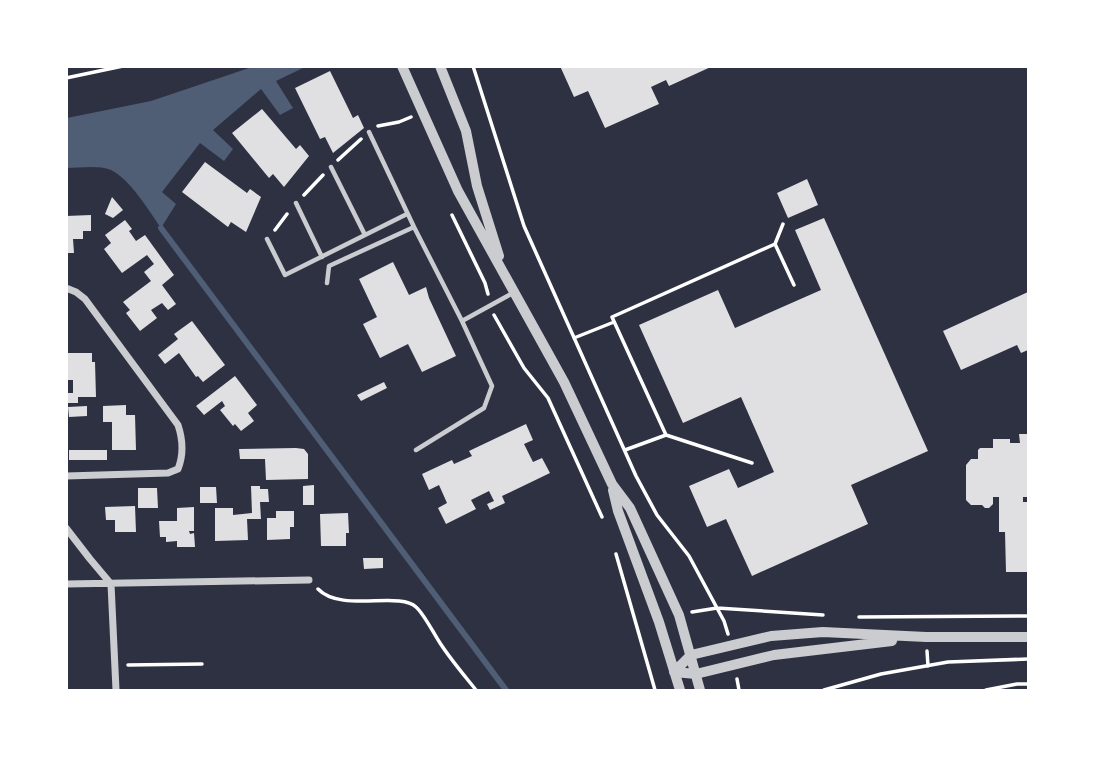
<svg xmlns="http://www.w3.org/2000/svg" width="1095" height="757" font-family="'Source Sans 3',sans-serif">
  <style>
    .water { fill: #4f5d75 }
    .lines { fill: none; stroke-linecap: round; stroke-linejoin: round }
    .stream { stroke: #4f5d75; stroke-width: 6 }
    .building { fill: #e0e0e3 }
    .path { stroke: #fff; stroke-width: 3.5 }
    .service { stroke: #caccd0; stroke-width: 4.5 }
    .minor { stroke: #caccd0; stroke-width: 7 }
    .tertiary { stroke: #caccd0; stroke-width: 10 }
  </style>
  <rect width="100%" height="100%" fill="#2d3142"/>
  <path class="water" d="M252,67h53l-29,14 17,27 -13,7 -19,-26 -48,41 20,19 -9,12 -24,-18 -38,49 14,12 -15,24c-12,-17 -31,-49 -50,-58 -13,-5 -31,-2 -44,-2v-50l84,-17z"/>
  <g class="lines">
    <path class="stream" d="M161,228l345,462"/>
  </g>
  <path class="building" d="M560,66h153l-44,20 -3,-6 -15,7 8,17 -54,24 -17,-37 -14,6z
    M330,71l23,47 5,-3 6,13 -31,25 -8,-16 -5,2 -25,-51z
    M262,109l34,40 4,-4 9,11 -25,31 -11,-13 -4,4 -37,-45z
    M205,162l42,31 3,-4 11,8 -15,35 -15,-10 -3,5 -46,-35z
    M807,179l11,26 -30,13 -11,-25z
    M112,197l11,13 -10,8 -8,-4z
    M91,215v16h-8v8h-10l1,14h-8v-37z
    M824,218l104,233 -77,34 17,39 -116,52 -26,-57 -19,8 -18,-41 40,-17 9,19 36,-16 -33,-75 -58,26 -44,-98 79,-35 17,38 86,-38 -26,-60z
    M125,220l7,9 -3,2 7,10 9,-6 29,40 -12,10 14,19 -8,6 -6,-7 -11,7 6,8 -17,13 -14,-18 4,-3 -7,-8 28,-21 -7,-9 10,-8 -7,-9 -25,18 -18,-24 7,-6 -6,-8z
    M393,262l16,33 17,-8 3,11 27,58 -34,16 -14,-28 -28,14 -17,-34 14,-7 -18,-38z
    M1028,292v58l-7,3 -4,-8 -56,25 -18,-39z
    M192,321l33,44 -22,17 -5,-6 -2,1 -17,-24 -14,11 -7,-9 20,-16 -4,-5z
    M66,353h26v9h3l1,35h-18v6h-12v-10h7v-13h-6z
    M235,376l22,29 -9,8 6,8 -13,10 -6,-7 -2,2 -13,-16 5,-4 -3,-5 -18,14 -8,-9z
    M384,382l3,6 -26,13 -4,-6z
    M126,405v10h9l1,35h-24v-28h-9v-16z
    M87,406v10l-18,1 -1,-10z
    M526,424l7,16 -9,4 9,18 9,-4 8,15 -48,23 3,7 -15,7 -3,-6 7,-3 -5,-10 -18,9 5,9 -30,15 -8,-16 9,-5 -8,-18 -10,5 -7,-16 30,-14 2,4 18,-8 -3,-5z
    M1019,434h9v55h-1v8h-4v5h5v70h-22l-1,-40h-6v-35h-6v7l-4,4h-4l-3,-3h-11l-5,-5v-35l5,-6h7v-9l2,-2h13v-9h17v4h10z
    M296,448l8,1 4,5v25l-42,1 -1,-21h-25l-1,-10z
    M69,450h38v10h-38z
    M314,485v20h-11v-19z
    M251,486h9v3h8l1,13h-9l1,17h-14l1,21 -33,1v-33h18v7l19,-2z
    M200,487h16l1,16h-17z
    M138,488h19l1,20h-20z
    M135,506l1,26h-21v-12h-9l-1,-13z
    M194,507v24h-5l1,3 4,-1 1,14h-18v-6l-11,1v-5h-6l-1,-16h18v-13z
    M276,511h18v16h-4v12l-23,1v-22h9z
    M348,513l1,20h-3v13h-25l-1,-32z
    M363,558h20v10l-19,1z"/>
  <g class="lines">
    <path class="path" d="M473,66l51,160 112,250 21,39 32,41 35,65 4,13
      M66,78l57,-12
      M378,126l21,-4 12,-5
      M338,160l23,-21
      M304,195l19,-20
      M452,215l33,68 3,11
      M275,230l12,-16
      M775,244l8,-20
      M494,315l30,53 24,30 54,119
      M574,338l40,-16
      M666,435l86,28
      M625,450l41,-15 -54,-118 163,-73 19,41
      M616,554l39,136
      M318,589c23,24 81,2 98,18 8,7 18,27 24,36 11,17 24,32 36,47
      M692,612l25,-4 106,7
      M859,617l169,-1
      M927,651l1,15
      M128,665l74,-1
      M737,679l2,11
      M824,690l57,-16 67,-12 80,-3
      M986,690l31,-6h11"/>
    <path class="service" d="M369,132l45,95
      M331,167l34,68
      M296,203l26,54
      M267,239l18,36 122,-61
      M327,283l2,-17 85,-39 48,94 30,65 -8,22 -68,42
      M462,321l51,-28"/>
    <path class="minor" d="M66,288l10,4 9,7 93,126c5,15 6,29 0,44l-10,4 -102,3
      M66,528l24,31 21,25 5,106
      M66,584l243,-4"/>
    <path class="tertiary" d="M402,66l56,125 106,191 48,102 18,24 49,107 21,75
      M440,66l26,65 11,55 22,70
      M613,490l5,21 41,111 21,68
      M674,672l17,-17 80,-19 52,-4 103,5h102
      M674,672l22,2 78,-19 118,-14"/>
  </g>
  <rect width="1095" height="757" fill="none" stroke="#ffffff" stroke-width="136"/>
</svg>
